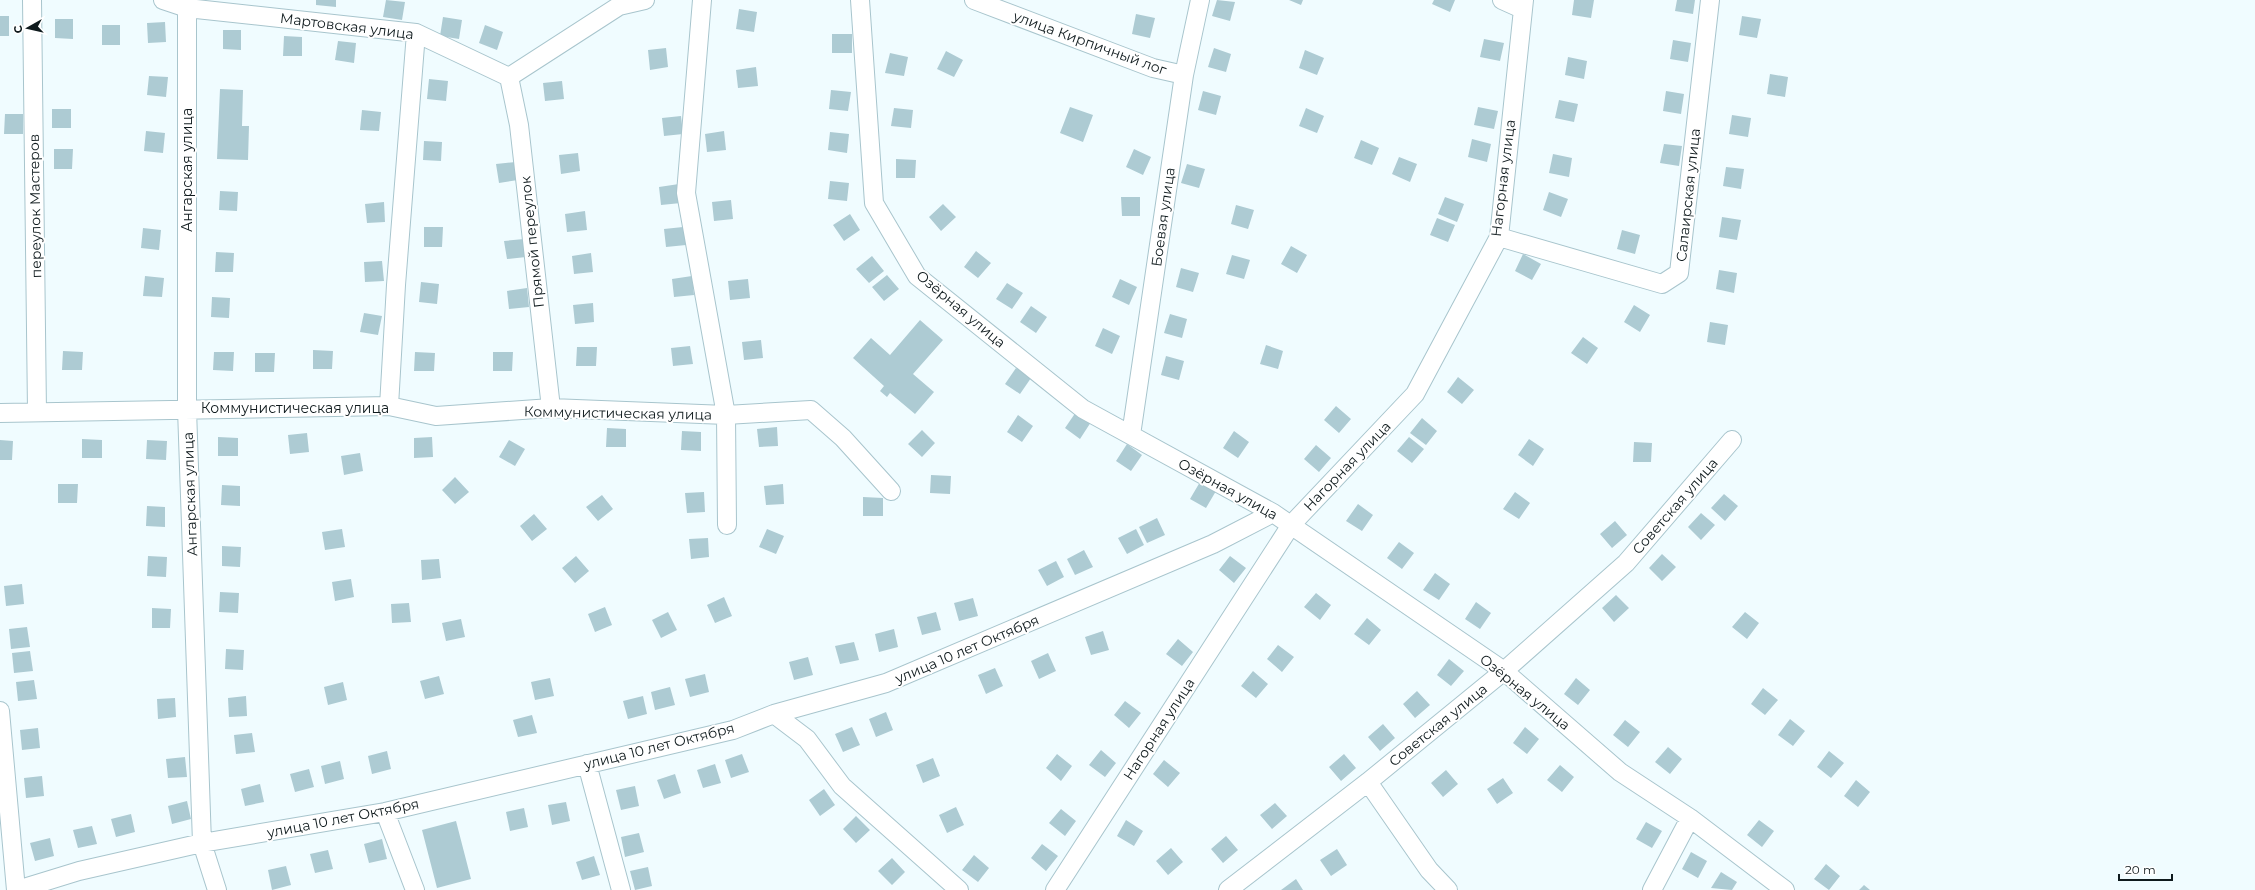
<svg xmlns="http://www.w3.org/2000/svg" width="2255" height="890" font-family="Montserrat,sans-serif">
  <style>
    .building { fill: #adcbd3 }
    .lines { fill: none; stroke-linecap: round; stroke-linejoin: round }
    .street-casing { stroke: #a8c5cd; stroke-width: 20 }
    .street { stroke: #fff; stroke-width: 18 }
    .labels { text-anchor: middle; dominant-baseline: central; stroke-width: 4; stroke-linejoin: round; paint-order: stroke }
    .street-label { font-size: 14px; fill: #0f1a1d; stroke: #fff }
  </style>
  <rect width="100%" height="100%" fill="#f0fcff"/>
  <path class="building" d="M316,0h20v7l-20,-2z
    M386,0l19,2 -3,18 -19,-3z
    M1217,0l18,2 -5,19 -18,-5z
    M1289,0h14l-2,5z
    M1434,0h21l-5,12 -18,-8z
    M1574,0h20l-3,18 -19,-3z
    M1677,0h18l-2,14 -18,-3z
    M739,9l18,3 -3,20 -18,-3z
    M1136,14l19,4 -5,20 -18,-4z
    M0,16h9v20h-9z
    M1742,16l19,3 -4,19 -18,-3z
    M443,17l19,3 -3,19 -19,-3z
    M55,19h18v20l-18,-1z
    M165,22l1,20 -18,1 -1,-20z
    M102,25h18v20h-18z
    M485,25l18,7 -6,18 -18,-7z
    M223,30h18v20l-18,-1z
    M832,34h20v19h-20z
    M284,36l18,1v19h-19z
    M1484,39l20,4 -4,18 -20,-4z
    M1673,40l18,3 -3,19 -18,-3z
    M338,41l18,2 -2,20 -19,-3z
    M666,48l2,19 -18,3 -2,-20z
    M1214,48l17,6 -5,18 -18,-5z
    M1305,50l19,8 -7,17 -18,-7z
    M946,51l17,9 -9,17 -17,-8z
    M890,53l18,4 -4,19 -19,-3z
    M1568,57l19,4 -3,18 -19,-4z
    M756,67l2,19 -20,2 -2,-18z
    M1770,74l18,3 -3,20 -18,-3z
    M149,76l19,1 -2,20 -19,-2z
    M429,79l19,2 -2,20 -19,-2z
    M562,81l2,18 -19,2 -2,-18z
    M220,89l23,1 -1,36h7l-1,34 -31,-1z
    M831,90l20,2 -3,19 -19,-2z
    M1203,91l18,5 -5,19 -18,-5z
    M1666,91l18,3 -3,20 -18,-3z
    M1559,100l19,4 -4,18 -19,-4z
    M1070,107l23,8 -10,27 -23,-9z
    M1478,107l20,4 -4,18 -20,-4z
    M894,108l19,2 -2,18 -20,-2z
    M1306,108l18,8 -7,17 -18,-7z
    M52,109h19v19h-19z
    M362,110l19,2 -2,19 -19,-1z
    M5,114h18v20h-19z
    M1732,115l19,3 -3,19 -19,-3z
    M681,116l2,18 -19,2 -2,-18z
    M146,131l19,2 -2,20 -19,-2z
    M724,131l2,19 -19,2 -2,-18z
    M830,132l19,2 -2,19 -19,-3z
    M1472,139l19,5 -4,18 -19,-5z
    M1361,140l18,8 -7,17 -18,-7z
    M424,141l18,1 -1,19 -18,-1z
    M1664,144l18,2 -3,20 -19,-3z
    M54,149h19l-1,20h-18z
    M1134,149l17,8 -8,18 -17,-8z
    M578,153l2,18 -19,3 -2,-19z
    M1553,154l19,4 -3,19 -20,-4z
    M1399,157l18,7 -7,18 -18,-8z
    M896,159l20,1 -1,18h-19z
    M516,162l2,18 -19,3 -3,-19z
    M1187,164l18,5 -6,19 -18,-5z
    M1726,167l18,2 -3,20 -18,-3z
    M830,181l19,2 -2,18 -19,-2z
    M679,184l2,19 -20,2 -2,-18z
    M220,191l18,1 -1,19 -18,-1z
    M1549,192l19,7 -7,18 -18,-7z
    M1121,197h19v19h-18z
    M1445,197l19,7 -7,18 -19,-8z
    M731,200l2,19 -19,2 -2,-19z
    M384,202l1,20 -18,1 -2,-19z
    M943,204l13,13 -15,14 -12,-14z
    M1236,205l18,5 -6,19 -17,-5z
    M585,211l2,19 -20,2 -2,-18z
    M850,214l10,16 -16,11 -11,-16z
    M1722,217l19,3 -4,20 -18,-3z
    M1437,218l18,7 -7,17 -18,-7z
    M424,227h19l-1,20h-18z
    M683,227l3,18 -20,2 -2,-18z
    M143,228l18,2 -2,20 -18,-2z
    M1622,230l18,5 -5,19 -18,-5z
    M524,239l2,18 -19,2 -3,-18z
    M1291,246l16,9 -10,18 -16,-9z
    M976,251l15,12 -13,15 -14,-11z
    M216,252l18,1 -1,19h-18z
    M591,253l2,19 -19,2 -2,-18z
    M1523,254l18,10 -9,16 -17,-9z
    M1232,255l18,5 -6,19 -18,-5z
    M872,256l12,15 -15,12 -13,-14z
    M382,261l2,20 -19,1 -1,-20z
    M1181,268l18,5 -6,19 -17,-5z
    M1719,270l18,3 -3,20 -18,-4z
    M887,275l12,14 -15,12 -12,-14z
    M145,276l19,2 -2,19 -19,-1z
    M692,276l2,19 -20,2 -2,-18z
    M748,279l2,19 -20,2 -2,-19z
    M1120,279l17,8 -8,18 -17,-8z
    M421,282l18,2 -2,20 -18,-2z
    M1007,283l16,10 -11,16 -16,-10z
    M527,288l2,19 -20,2 -2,-18z
    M212,297l18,1 -1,20 -18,-1z
    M593,303l1,19 -19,2 -2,-19z
    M1634,305l16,10 -10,17 -16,-10z
    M1031,306l16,11 -11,16 -16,-11z
    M364,313l18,3 -4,19 -18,-3z
    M1170,314l17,5 -5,19 -18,-5z
    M920,320l23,20 -30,34 21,18 -19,22 -25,-21 -3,4 -7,-6 4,-5 -31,-28 18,-20 19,17z
    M1710,322l18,3 -3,20 -18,-3z
    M1103,328l17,8 -8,18 -17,-8z
    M1583,337l15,11 -11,16 -16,-11z
    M761,340l2,18 -19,2 -2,-18z
    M1266,345l17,6 -5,18 -18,-5z
    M690,346l3,18 -20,2 -2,-18z
    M577,347h20l-1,19h-20z
    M313,350l20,1 -1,18h-19z
    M63,351l20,1 -1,18h-20z
    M214,352h20l-1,19 -20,-1z
    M415,352l20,1 -1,18h-20z
    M493,352h20l-1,19h-19z
    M255,353h20l-1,19h-19z
    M1166,356l18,5 -5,19 -18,-5z
    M1016,368l15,10 -11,16 -15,-10z
    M1458,377l16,13 -12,14 -15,-12z
    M1336,406l15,13 -12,14 -15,-13z
    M1076,412l15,10 -11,17 -15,-11z
    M1018,415l15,11 -11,16 -15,-10z
    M1422,418l15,13 -11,14 -16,-12z
    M777,427l1,19 -19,1 -2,-18z
    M607,428l19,1v18h-20z
    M922,430l13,13 -13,14 -14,-13z
    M682,431l19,1v19l-20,-1z
    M1234,431l15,11 -11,16 -15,-10z
    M307,433l2,19 -19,2 -2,-19z
    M218,437l20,1v18h-20z
    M432,437l1,20 -19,1v-20z
    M1409,437l15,12 -12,14 -15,-12z
    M82,439l20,1v18h-20z
    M1529,439l15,10 -11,17 -15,-11z
    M0,440l13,1 -1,19h-12z
    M147,440l20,1 -1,19 -20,-1z
    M509,440l16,9 -10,17 -16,-9z
    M1634,442l18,1 -1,19h-18z
    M1127,444l15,11 -11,16 -15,-10z
    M1316,445l15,13 -12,14 -15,-13z
    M360,453l3,18 -19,4 -3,-19z
    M931,475l20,1 -1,18 -20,-1z
    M455,477l14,15 -14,12 -13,-14z
    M1200,482l16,9 -10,17 -16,-9z
    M58,484h20l-1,19h-19z
    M783,484l1,20 -18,1 -2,-19z
    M222,485l18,1v20l-19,-1z
    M704,492l1,20 -18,1 -2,-20z
    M1515,492l15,11 -11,16 -16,-10z
    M1724,494l14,12 -13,15 -14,-13z
    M602,495l11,14 -15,12 -12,-14z
    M863,497l20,1v18h-20z
    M1358,504l15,11 -11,16 -16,-10z
    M147,506l18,1v20l-19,-1z
    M1701,513l14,12 -14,15 -13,-13z
    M534,514l13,15 -15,12 -12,-15z
    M1157,518l8,17 -18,8 -8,-16z
    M1615,521l12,14 -15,13 -12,-14z
    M342,529l3,18 -20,3 -3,-18z
    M767,529l17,7 -8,18 -17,-7z
    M1136,529l8,16 -17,9 -9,-16z
    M708,538l1,19 -18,2 -2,-20z
    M1399,542l15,11 -12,16 -15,-11z
    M222,546l19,1 -1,20 -18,-1z
    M1084,550l9,17 -18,8 -8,-16z
    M1662,554l14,13 -14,14 -13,-13z
    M148,556l19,1 -1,20 -19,-1z
    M576,556l13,15 -14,12 -13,-15z
    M1230,556l16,12 -12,15 -15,-13z
    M439,559l2,19 -19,2 -1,-20z
    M1056,561l8,16 -17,9 -9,-16z
    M1435,573l15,11 -11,16 -16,-10z
    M351,579l3,18 -19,4 -3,-19z
    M22,584l2,20 -18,2 -2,-20z
    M220,592l19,1 -1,20 -19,-1z
    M1316,593l15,12 -11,15 -16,-13z
    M1616,595l13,13 -15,14 -12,-14z
    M724,597l8,19 -17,7 -8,-18z
    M973,598l5,18 -19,5 -5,-18z
    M1476,602l15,11 -11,16 -15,-10z
    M409,603l2,19 -19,1 -1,-19z
    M605,607l7,18 -17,7 -7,-18z
    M152,608l19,1 -1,19h-18z
    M668,612l9,18 -16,8 -9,-18z
    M936,612l5,18 -19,5 -5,-18z
    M1745,612l14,11 -12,16 -15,-12z
    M1367,618l14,12 -12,15 -15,-11z
    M461,619l4,18 -19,4 -4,-18z
    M27,627l3,20 -19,2 -2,-20z
    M894,629l4,18 -19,5 -4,-18z
    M1103,631l6,19 -18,5 -6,-18z
    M1178,639l15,13 -11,14 -16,-12z
    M854,642l5,18 -19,4 -5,-18z
    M1278,645l16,12 -12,15 -15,-13z
    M226,649l18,1 -1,20 -18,-1z
    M30,651l3,20 -19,2 -2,-20z
    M1048,653l8,18 -17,8 -8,-18z
    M808,657l5,18 -19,5 -5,-18z
    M1449,659l15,12 -13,15 -14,-11z
    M995,668l8,18 -17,8 -8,-19z
    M1253,671l15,13 -12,14 -15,-12z
    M705,674l4,18 -19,5 -5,-18z
    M439,676l5,18 -19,5 -5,-18z
    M550,678l4,18 -19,4 -4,-18z
    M1576,678l14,12 -12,15 -14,-11z
    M34,680l3,19 -19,2 -2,-19z
    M343,682l4,18 -19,5 -4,-18z
    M670,687l5,18 -20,5 -4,-18z
    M1763,688l15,12 -13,15 -14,-11z
    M1417,691l13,14 -15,13 -12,-14z
    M246,696l1,20 -18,1 -1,-19z
    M643,696l4,18 -19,5 -5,-18z
    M175,698l1,19 -18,2 -1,-20z
    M1125,701l16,12 -12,15 -15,-13z
    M886,712l7,18 -17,7 -7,-18z
    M532,715l5,18 -19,4 -5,-17z
    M1790,719l15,12 -12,15 -15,-11z
    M1625,720l15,12 -12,15 -15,-12z
    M1383,724l12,14 -15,13 -12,-14z
    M852,727l8,18 -17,7 -8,-18z
    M1525,727l14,12 -12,15 -14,-11z
    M38,728l2,20 -18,2 -2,-20z
    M252,733l3,19 -19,2 -2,-19z
    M1668,747l14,12 -12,15 -15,-12z
    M1101,750l15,13 -11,14 -16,-12z
    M387,751l4,18 -19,5 -4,-18z
    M1829,751l15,12 -13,15 -14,-11z
    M742,754l7,18 -18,6 -6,-18z
    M1057,754l15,12 -11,15 -15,-13z
    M1344,754l12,14 -15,13 -12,-14z
    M185,757l2,20 -19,1 -2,-19z
    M933,758l7,18 -17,7 -7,-18z
    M1164,760l16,13 -12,14 -15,-13z
    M340,761l4,18 -19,5 -4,-18z
    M715,764l6,19 -18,5 -6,-18z
    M1560,765l14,12 -12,15 -15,-12z
    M309,769l5,18 -19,5 -5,-18z
    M1446,770l12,14 -15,13 -12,-14z
    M675,774l6,19 -17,6 -7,-19z
    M42,776l2,20 -18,2 -2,-20z
    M1503,778l10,15 -16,11 -10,-15z
    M1856,780l14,12 -12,15 -14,-11z
    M260,784l4,18 -19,4 -4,-17z
    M635,786l4,20 -18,4 -5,-20z
    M824,789l11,16 -15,11 -11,-16z
    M187,801l4,18 -19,5 -4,-18z
    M566,802l4,19 -18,4 -4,-20z
    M1275,803l12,13 -15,13 -12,-14z
    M956,807l8,18 -17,8 -8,-18z
    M524,808l4,19 -18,4 -4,-19z
    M1061,809l15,12 -11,15 -16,-13z
    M131,814l4,18 -19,5 -5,-18z
    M856,816l14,14 -14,13 -13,-14z
    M1126,820l17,11 -9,15 -17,-10z
    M1759,820l15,11 -12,16 -15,-12z
    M456,821l15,58 -34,9 -15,-58z
    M1646,822l16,9 -10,17 -16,-9z
    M92,826l5,18 -19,4 -5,-18z
    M639,833l5,19 -19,5 -4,-20z
    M1226,836l12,14 -15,13 -12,-14z
    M50,838l4,18 -19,5 -5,-18z
    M382,839l5,20 -18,4 -5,-19z
    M1042,844l16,12 -12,15 -15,-13z
    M1171,848l12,14 -15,13 -12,-14z
    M1337,849l10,16 -16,11 -11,-16z
    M328,850l5,19 -18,4 -5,-19z
    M1691,852l16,9 -9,17 -16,-9z
    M974,855l15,13 -11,14 -16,-12z
    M594,856l6,19 -18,5 -6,-18z
    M892,858l13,14 -13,13 -14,-14z
    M1826,864l14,12 -11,14 -15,-11z
    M286,866l5,19 -19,5 -4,-20z
    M648,867l4,19 -17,4 -5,-19z
    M1721,872l16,10 -5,8 -21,-2z
    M1296,879l7,11h-22z
    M1864,885l6,5h-11z"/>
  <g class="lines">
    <g class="street-casing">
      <path id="street" d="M32,0l5,412
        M163,0l24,8 229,25 93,44 110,-71 26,-6
        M187,0v409l15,434 15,47
        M702,0l-16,193 40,222 1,110
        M860,0l14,203 43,73 166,133 190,104 231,158 116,101 70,46 95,72
        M974,0l179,68 31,7
        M1502,0l20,9
        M509,77l10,48 32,283
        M1499,237l163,47 17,-11 31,-273
        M389,406l7,-121 20,-252
        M0,413l389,-7 47,10 115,-8 175,7 85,-5 32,28 48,53
        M1131,435l53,-360 16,-75
        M0,711l16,179
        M774,714l33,25 35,47 117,104
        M587,764l34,126
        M1368,782l61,88 19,20
        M385,812l30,78
        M17,890l62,-19 123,-28 183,-31 348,-82 41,-16 112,-31 327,-139 60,-31
        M1055,890l236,-365 124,-131 84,-157 25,-237
        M1228,890l140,-108 136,-111 122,-108 106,-123
        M1652,890l38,-72"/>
    </g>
    <use href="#street" class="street"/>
  </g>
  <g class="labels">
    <g class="street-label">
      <text transform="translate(347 26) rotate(7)">Мартовская улица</text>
      <text transform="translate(1090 43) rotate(20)">улица Кирпичный лог</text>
      <text transform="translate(187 170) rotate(-90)">Ангарская улица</text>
      <text transform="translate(1503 178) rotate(-83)">Нагорная улица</text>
      <text transform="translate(1688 195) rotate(-84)">Салаирская улица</text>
      <text transform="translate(35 206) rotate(-91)">переулок Мастеров</text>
      <text transform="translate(1163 217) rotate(-82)">Боевая улица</text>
      <text transform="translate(532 242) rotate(-96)">Прямой переулок</text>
      <text transform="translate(961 309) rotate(40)">Озёрная улица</text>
      <text x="295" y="408">Коммунистическая улица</text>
      <text transform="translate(618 413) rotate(1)">Коммунистическая улица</text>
      <text transform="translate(1347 466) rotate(-46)">Нагорная улица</text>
      <text transform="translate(1228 489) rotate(29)">Озёрная улица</text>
      <text transform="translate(190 494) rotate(-92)">Ангарская улица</text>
      <text transform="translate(1675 506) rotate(-49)">Советская улица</text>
      <text transform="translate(967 649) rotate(-23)">улица 10 лет Октября</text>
      <text transform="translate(1525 692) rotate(39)">Озёрная улица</text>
      <text transform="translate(1438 725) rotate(-39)">Советская улица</text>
      <text transform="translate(1159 729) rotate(-57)">Нагорная улица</text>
      <text transform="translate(659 746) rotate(-14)">улица 10 лет Октября</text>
      <text transform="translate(343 818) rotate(-11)">улица 10 лет Октября</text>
    </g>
  </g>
  <g transform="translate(28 28) rotate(262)" stroke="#ffffff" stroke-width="3" paint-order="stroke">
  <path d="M0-3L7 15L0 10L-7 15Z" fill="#0f1a1d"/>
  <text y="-6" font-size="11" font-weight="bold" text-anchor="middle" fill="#0f1a1d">С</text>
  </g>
  <path d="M2119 874v6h53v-6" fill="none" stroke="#0f1a1d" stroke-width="2"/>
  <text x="2125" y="874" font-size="12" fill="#0f1a1d" stroke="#ffffff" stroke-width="3" paint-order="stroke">20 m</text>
</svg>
